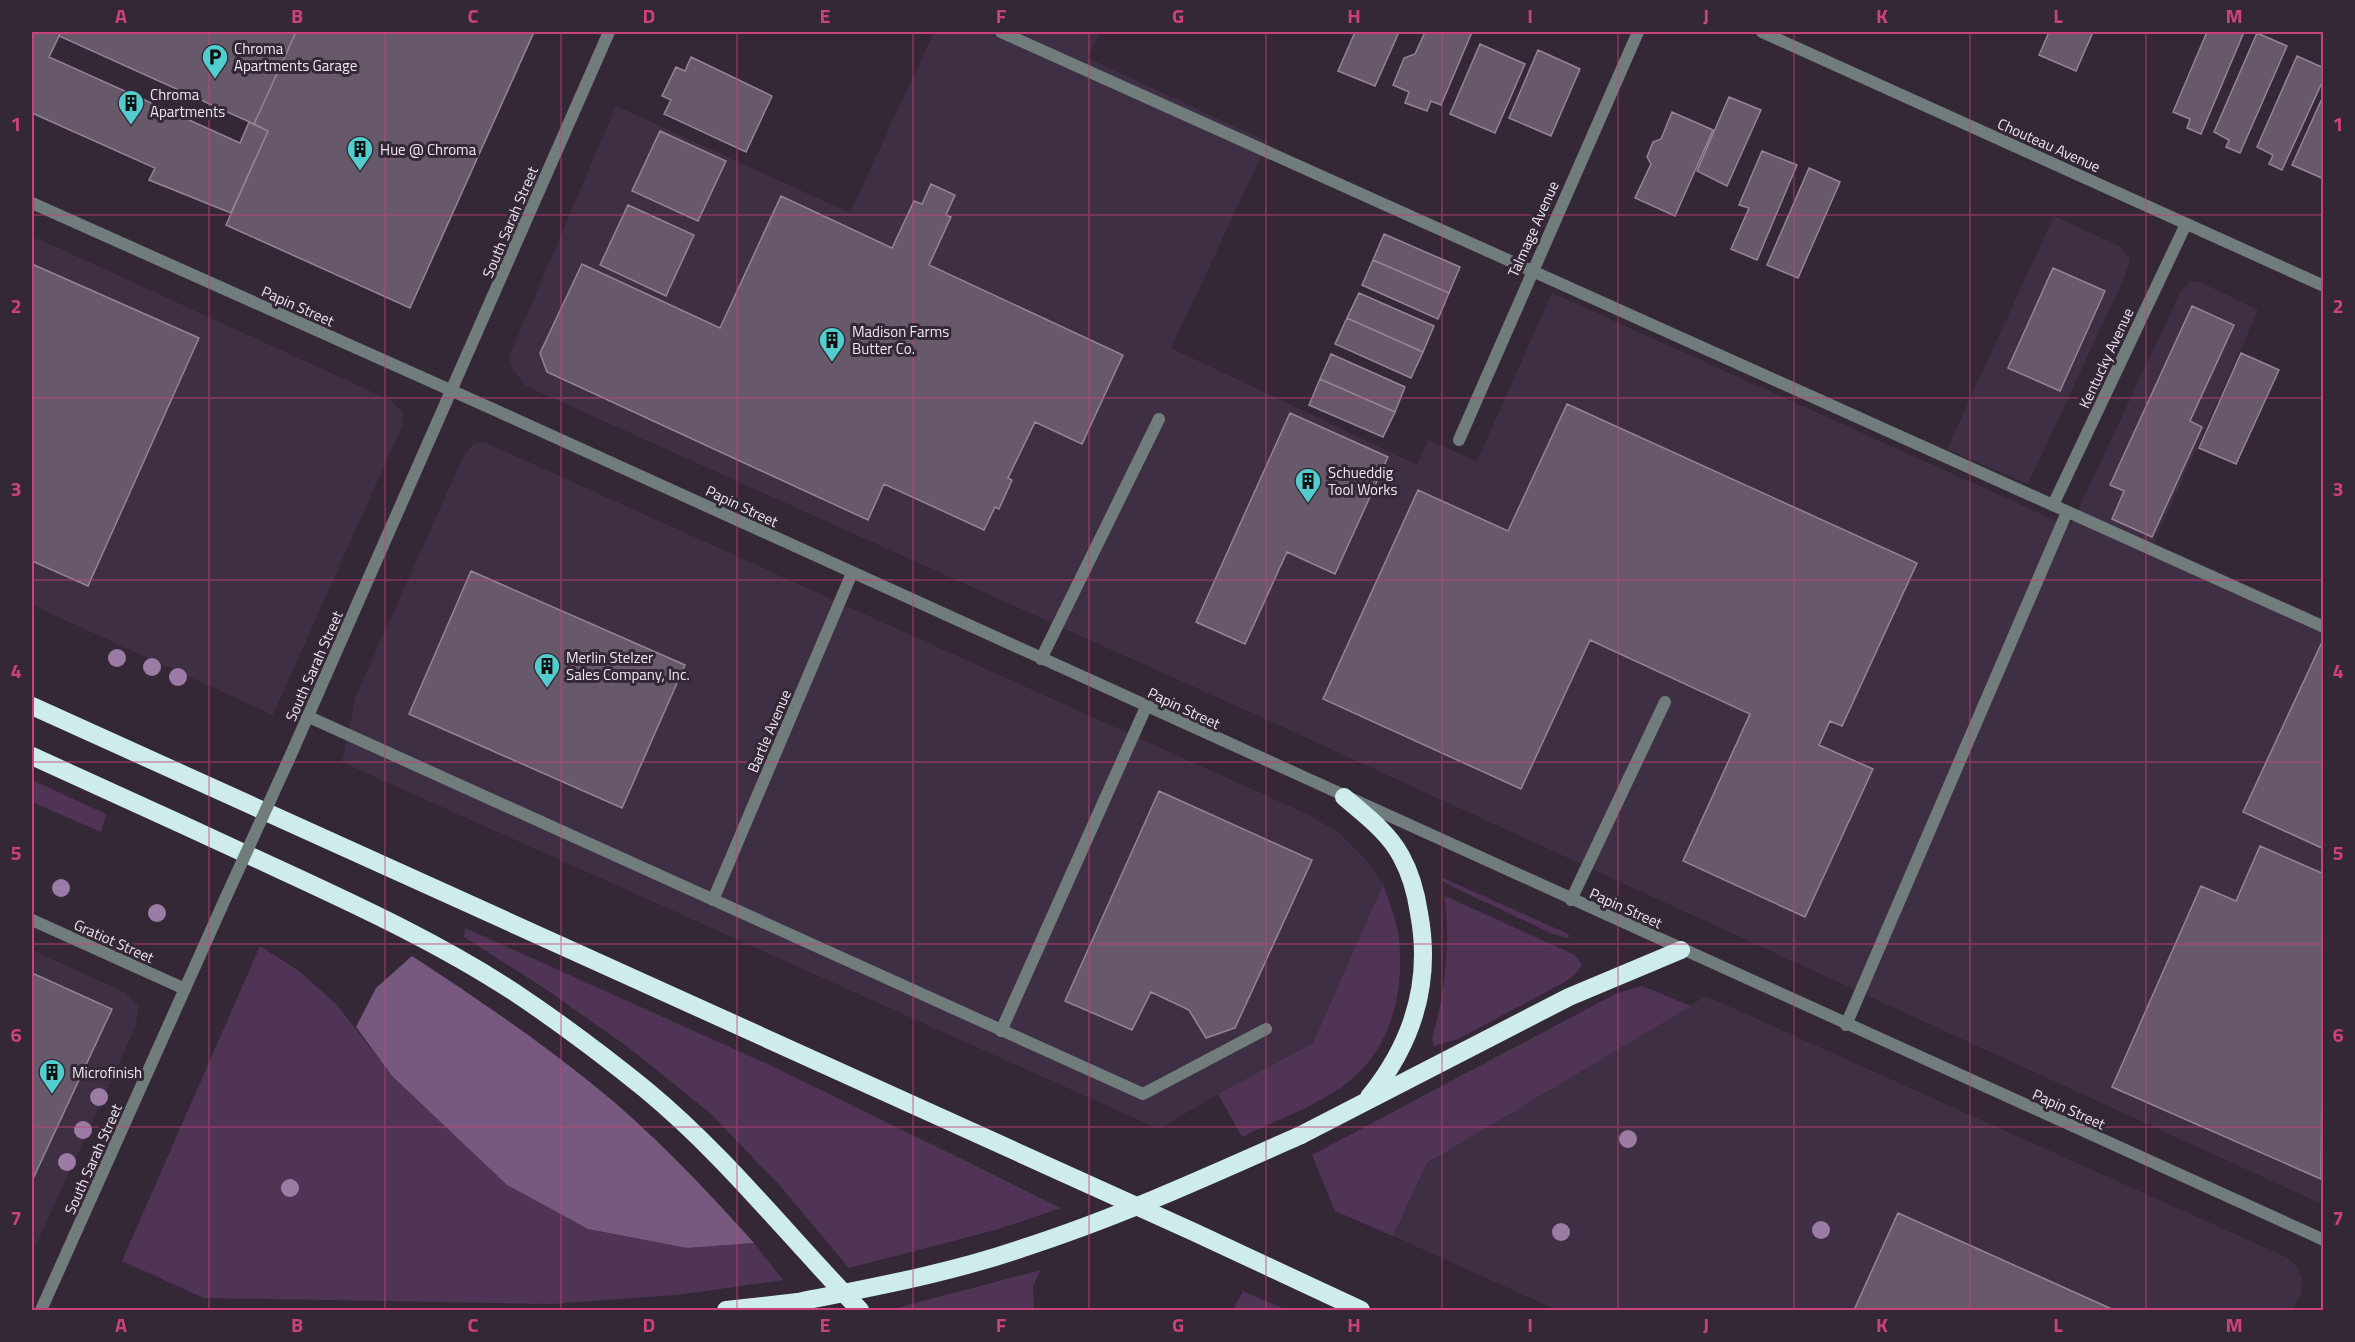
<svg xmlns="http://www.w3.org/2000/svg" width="2355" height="1342" font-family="'Titillium Web',sans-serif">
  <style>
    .built { fill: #3f2f44 }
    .green { fill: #4f3456 }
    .forest { fill: #77597f }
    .building { fill: #67596a; stroke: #938597; stroke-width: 1.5 }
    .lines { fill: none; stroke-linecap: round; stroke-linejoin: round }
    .service { stroke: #717d7c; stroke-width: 12 }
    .minor { stroke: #717d7c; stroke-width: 12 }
    .tertiary { stroke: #717d7c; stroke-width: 12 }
    .motorway { stroke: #ceecec; stroke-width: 18 }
    .minor-bridge { stroke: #717d7c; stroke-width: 12 }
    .motorway-bridge { stroke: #ceecec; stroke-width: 18 }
    .tree { fill: #9c7ca4 }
    .grid { fill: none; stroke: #cb4179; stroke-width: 1.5; stroke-opacity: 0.55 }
    .labels { text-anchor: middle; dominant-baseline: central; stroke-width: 6; stroke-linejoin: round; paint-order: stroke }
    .poi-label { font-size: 15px; fill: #ede6f0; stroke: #342837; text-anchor: start }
    .street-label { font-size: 15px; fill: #ede6f0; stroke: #342837 }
    .neatline { fill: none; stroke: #cb4179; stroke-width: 2 }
    .grid-label { font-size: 20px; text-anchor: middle; font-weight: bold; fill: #cb4179 }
  </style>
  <rect width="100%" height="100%" fill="#342837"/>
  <path class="built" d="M934,32h166l-12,26 180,84 -97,206 246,117 11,-25 49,21 75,-168 518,234 111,-236 10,-10 11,2 56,27 -104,233 169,76v584l-10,-3 -1039,-477 -748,-337 -13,-16 -4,-13 107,-251 234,107z
    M2054,216l67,31 9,12 -6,19 -96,206 -81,-35z
    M32,236l360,165 12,13 -2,12 -129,289 -241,-110z
    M484,442l825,373 30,18 27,27 17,24 -70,159 -95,51 -59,35 -817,-367 14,-66 107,-239 11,-14z
    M32,950l92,42 15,14 -4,22 -100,219 -3,-1z
    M1706,996l582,262 8,8 6,13 -1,14 -8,17h-736l-164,-74 34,-73z"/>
  <path class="green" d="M32,780l74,34 -5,18 -69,-30z
    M1443,878l123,55 4,3 -3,2 -14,-4 -98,-46 -14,-8z
    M1383,884c5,15 12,32 15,48 8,53 -5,116 -50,150 -31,24 -71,38 -106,55l-24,-43 95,-51z
    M1445,896l130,59 7,10 -7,10 -12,8 -105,56 -24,7 -2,-8c14,-47 18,-93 13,-142z
    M465,928l309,139 287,141 -62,21 -150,39 -68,-81 -70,-73 -83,-67 -84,-59 -80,-51z
    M260,946l39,25 38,34 55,71 115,109 81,44 99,19 67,-5 29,37 -107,15 -125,9 -347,-6 -82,-37z
    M1642,986l49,20 -264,157 -34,73 -58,-25 -23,-56 305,-162z
    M1041,1270l-8,16 1,24 -137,-2z
    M1243,1291l44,19h-54z"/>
  <path class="forest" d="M412,956c61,40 122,81 179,127 60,48 112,103 163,160l-67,5 -99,-19 -81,-44 -115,-109 -36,-49 20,-39z"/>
  <path class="building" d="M32,32h29l-12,25 191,86 9,-21 19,9 -37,82 -82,-33 6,-12 -123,-55z
    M32,32h29l-12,25 191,86 9,-21 19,9 -37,82 -82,-33 6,-12 -123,-55z
    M61,32h235l-42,92 -195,-88z
    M296,32h238l-124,276 -184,-83 42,-94 -14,-7z
    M1355,32h44l-24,54 -37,-15z
    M1425,32h47l-31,73 -10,-4 -4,10 -22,-8 4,-11 -16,-7 11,-27 11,-4z
    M2049,32h44l-17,39 -37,-16z
    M2207,32h37l-43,102 -14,-6 3,-9 -17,-7z
    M2257,33l30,13 -47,107 -14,-6 3,-7 -15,-8z
    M1480,44l45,20 -30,69 -45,-19z
    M1538,50l42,19 -29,67 -42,-18z
    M2297,56l27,12v10l-42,92 -13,-6 4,-9 -16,-8z
    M691,57l81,39 -26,56 -82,-38 7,-14 -9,-4 14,-29 9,4z
    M2324,94v85l-32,-14z
    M1729,97l32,13 -34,76 -30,-15z
    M1672,112l41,18 -38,86 -40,-18 16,-34 -4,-7 6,-15 8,-3z
    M660,131l66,30 -28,60 -66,-30z
    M1762,151l35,14 -40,95 -26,-11 18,-41 -10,-3z
    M1809,168l31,14 -42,96 -31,-13z
    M931,184l24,11 -9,20 5,2 -22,48 194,90 -41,89 -47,-22 -27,56 4,2 -13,29 -4,-2 -11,23 -100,-46 -16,36 -321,-148 -7,-19 42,-89 138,64 61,-132 111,52 22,-47 8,3z
    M628,205l66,30 -28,61 -66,-31z
    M1384,234l76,33 -11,26 -76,-33z
    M1373,260l76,33 -11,26 -76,-34z
    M32,264l167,74 -111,248 -56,-25z
    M2053,268l52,23 -45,100 -52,-23z
    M1359,293l75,33 -11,26 -76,-34z
    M2192,306l42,19 -44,96 12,6 -50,110 -40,-18 12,-28 -14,-6z
    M1347,318l76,34 -12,26 -76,-34z
    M2241,353l38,17 -43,94 -37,-16z
    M1331,354l74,33 -10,25 -75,-33z
    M1320,379l75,33 -12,25 -74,-32z
    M1567,404l350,159 -75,163 -12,-5 -11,24 54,24 -68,148 -122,-56 67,-147 -160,-74 -69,149 -198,-90 95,-209 90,41z
    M1290,413l98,44 -53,117 -48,-22 -42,92 -49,-22z
    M471,571l214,94 -63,143 -213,-94z
    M2322,642l2,1v206l-81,-37z
    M1159,791l153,69 -77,168 -29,10 -17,-28 -38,-18 -19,38 -67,-29z
    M2260,846l64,28 -3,305 -209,-92 89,-201 35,15z
    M32,973l80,36 -80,172z
    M1898,1213l216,97h-260z"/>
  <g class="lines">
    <path class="service" d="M1001,32l1323,595
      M1041,659l118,-240
      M309,717l834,377 123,-65
      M1571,900l94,-198
      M1846,1025l221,-513
      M1001,1031l145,-324"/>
    <path class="minor" d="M1762,32l562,254
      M1459,440l179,-408
      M2053,505l133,-281
      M289,759l320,-727
      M713,900l139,-327
      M32,920l153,69
      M41,1310l185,-413"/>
    <path class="tertiary" d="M32,203l463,207 1829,830"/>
    <path class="motorway" d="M32,706l1164,527 165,77
      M32,756c84,38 169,77 253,116 78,36 157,73 229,120 45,30 89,63 131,97 80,66 143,147 215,221
      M1344,797c21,18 44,35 57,59 10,18 15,37 18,57 13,69 -6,130 -50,184
      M1301,1135l268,-138 112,-47
      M726,1310l72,-8"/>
    <path class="minor-bridge" d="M226,897l63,-138"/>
    <path class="motorway-bridge" d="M798,1302c76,-15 152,-29 225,-54 96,-31 186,-72 278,-113"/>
  </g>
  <g class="tree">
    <circle cx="117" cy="658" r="9"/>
    <circle cx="152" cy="667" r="9"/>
    <circle cx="178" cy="677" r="9"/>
    <circle cx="61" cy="888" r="9"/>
    <circle cx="157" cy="913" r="9"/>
    <circle cx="99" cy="1097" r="9"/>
    <circle cx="83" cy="1130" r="9"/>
    <circle cx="1628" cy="1139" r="9"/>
    <circle cx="67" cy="1162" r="9"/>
    <circle cx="290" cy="1188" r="9"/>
    <circle cx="1821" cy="1230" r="9"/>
    <circle cx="1561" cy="1232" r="9"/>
  </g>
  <path class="grid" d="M209,32v1278M385,32v1278M561,32v1278M737,32v1278M913,32v1278M1089,32v1278M1266,32v1278M1442,32v1278M1618,32v1278M1794,32v1278M1970,32v1278M2146,32v1278M32,215h2292M32,398h2292M32,580h2292M32,762h2292M32,944h2292M32,1127h2292"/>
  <defs>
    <g id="parking-pin" transform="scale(1.35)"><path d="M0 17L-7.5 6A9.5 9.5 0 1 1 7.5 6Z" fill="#52cdcd" stroke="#342837"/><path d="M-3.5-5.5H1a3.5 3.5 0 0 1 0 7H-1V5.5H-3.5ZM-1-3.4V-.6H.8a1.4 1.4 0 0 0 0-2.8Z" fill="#111"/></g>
    <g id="building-pin" transform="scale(1.35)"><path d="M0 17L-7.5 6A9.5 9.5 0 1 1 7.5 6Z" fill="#52cdcd" stroke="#342837"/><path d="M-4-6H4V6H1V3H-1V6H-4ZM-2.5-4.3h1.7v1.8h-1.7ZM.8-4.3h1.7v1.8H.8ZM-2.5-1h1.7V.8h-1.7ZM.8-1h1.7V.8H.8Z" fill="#111"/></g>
  </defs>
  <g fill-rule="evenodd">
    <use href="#parking-pin" x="215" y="57"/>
    <use href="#building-pin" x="131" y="103"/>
    <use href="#building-pin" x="360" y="149"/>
    <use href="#building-pin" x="832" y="340"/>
    <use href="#building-pin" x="1308" y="481"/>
    <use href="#building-pin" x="547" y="666"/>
    <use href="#building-pin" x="52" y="1072"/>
  </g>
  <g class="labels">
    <g class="poi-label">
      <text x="234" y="48">Chroma<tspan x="234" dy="17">Apartments Garage</tspan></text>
      <text x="150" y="94">Chroma<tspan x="150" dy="17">Apartments</tspan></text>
      <text x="380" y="149">Hue @ Chroma</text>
      <text x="852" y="331">Madison Farms<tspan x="852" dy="17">Butter Co.</tspan></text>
      <text x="1328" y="472">Schueddig<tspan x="1328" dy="17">Tool Works</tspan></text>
      <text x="566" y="657">Merlin Stelzer<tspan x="566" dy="17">Sales Company, Inc.</tspan></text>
      <text x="72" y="1072">Microfinish</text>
    </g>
    <g class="street-label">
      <text transform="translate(2049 145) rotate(24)">Chouteau Avenue</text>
      <text transform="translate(510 222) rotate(-67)">South Sarah Street</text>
      <text transform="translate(1533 229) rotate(-66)">Talmage Avenue</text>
      <text transform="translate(298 306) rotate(24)">Papin Street</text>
      <text transform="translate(2106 358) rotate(-65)">Kentucky Avenue</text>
      <text transform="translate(742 506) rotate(25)">Papin Street</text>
      <text transform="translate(314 666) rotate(-66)">South Sarah Street</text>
      <text transform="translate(1184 708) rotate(25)">Papin Street</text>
      <text transform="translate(769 731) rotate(-67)">Bartle Avenue</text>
      <text transform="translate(1626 908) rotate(24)">Papin Street</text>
      <text transform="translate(114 941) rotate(24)">Gratiot Street</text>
      <text transform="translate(2069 1109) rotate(24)">Papin Street</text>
      <text transform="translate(93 1159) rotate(-66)">South Sarah Street</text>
    </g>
  </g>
  <rect width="2355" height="1342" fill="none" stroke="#342837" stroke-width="66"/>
  <rect x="33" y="33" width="2289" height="1276" class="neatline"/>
  <g class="grid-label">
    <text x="121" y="23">A</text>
    <text x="297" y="23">B</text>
    <text x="473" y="23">C</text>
    <text x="649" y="23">D</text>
    <text x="825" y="23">E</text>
    <text x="1001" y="23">F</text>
    <text x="1178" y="23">G</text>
    <text x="1354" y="23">H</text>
    <text x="1530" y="23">I</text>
    <text x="1706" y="23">J</text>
    <text x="1882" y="23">K</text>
    <text x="2058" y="23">L</text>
    <text x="2234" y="23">M</text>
    <text x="16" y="131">1</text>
    <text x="2338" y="131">1</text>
    <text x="16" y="313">2</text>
    <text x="2338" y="313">2</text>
    <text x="16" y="496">3</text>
    <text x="2338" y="496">3</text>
    <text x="16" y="678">4</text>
    <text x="2338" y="678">4</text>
    <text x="16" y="860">5</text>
    <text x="2338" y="860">5</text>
    <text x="16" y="1042">6</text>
    <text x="2338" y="1042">6</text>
    <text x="16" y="1225">7</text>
    <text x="2338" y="1225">7</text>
    <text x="121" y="1332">A</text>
    <text x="297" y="1332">B</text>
    <text x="473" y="1332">C</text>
    <text x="649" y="1332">D</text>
    <text x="825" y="1332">E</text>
    <text x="1001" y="1332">F</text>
    <text x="1178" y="1332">G</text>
    <text x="1354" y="1332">H</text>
    <text x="1530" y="1332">I</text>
    <text x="1706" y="1332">J</text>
    <text x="1882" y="1332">K</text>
    <text x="2058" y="1332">L</text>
    <text x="2234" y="1332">M</text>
  </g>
</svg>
